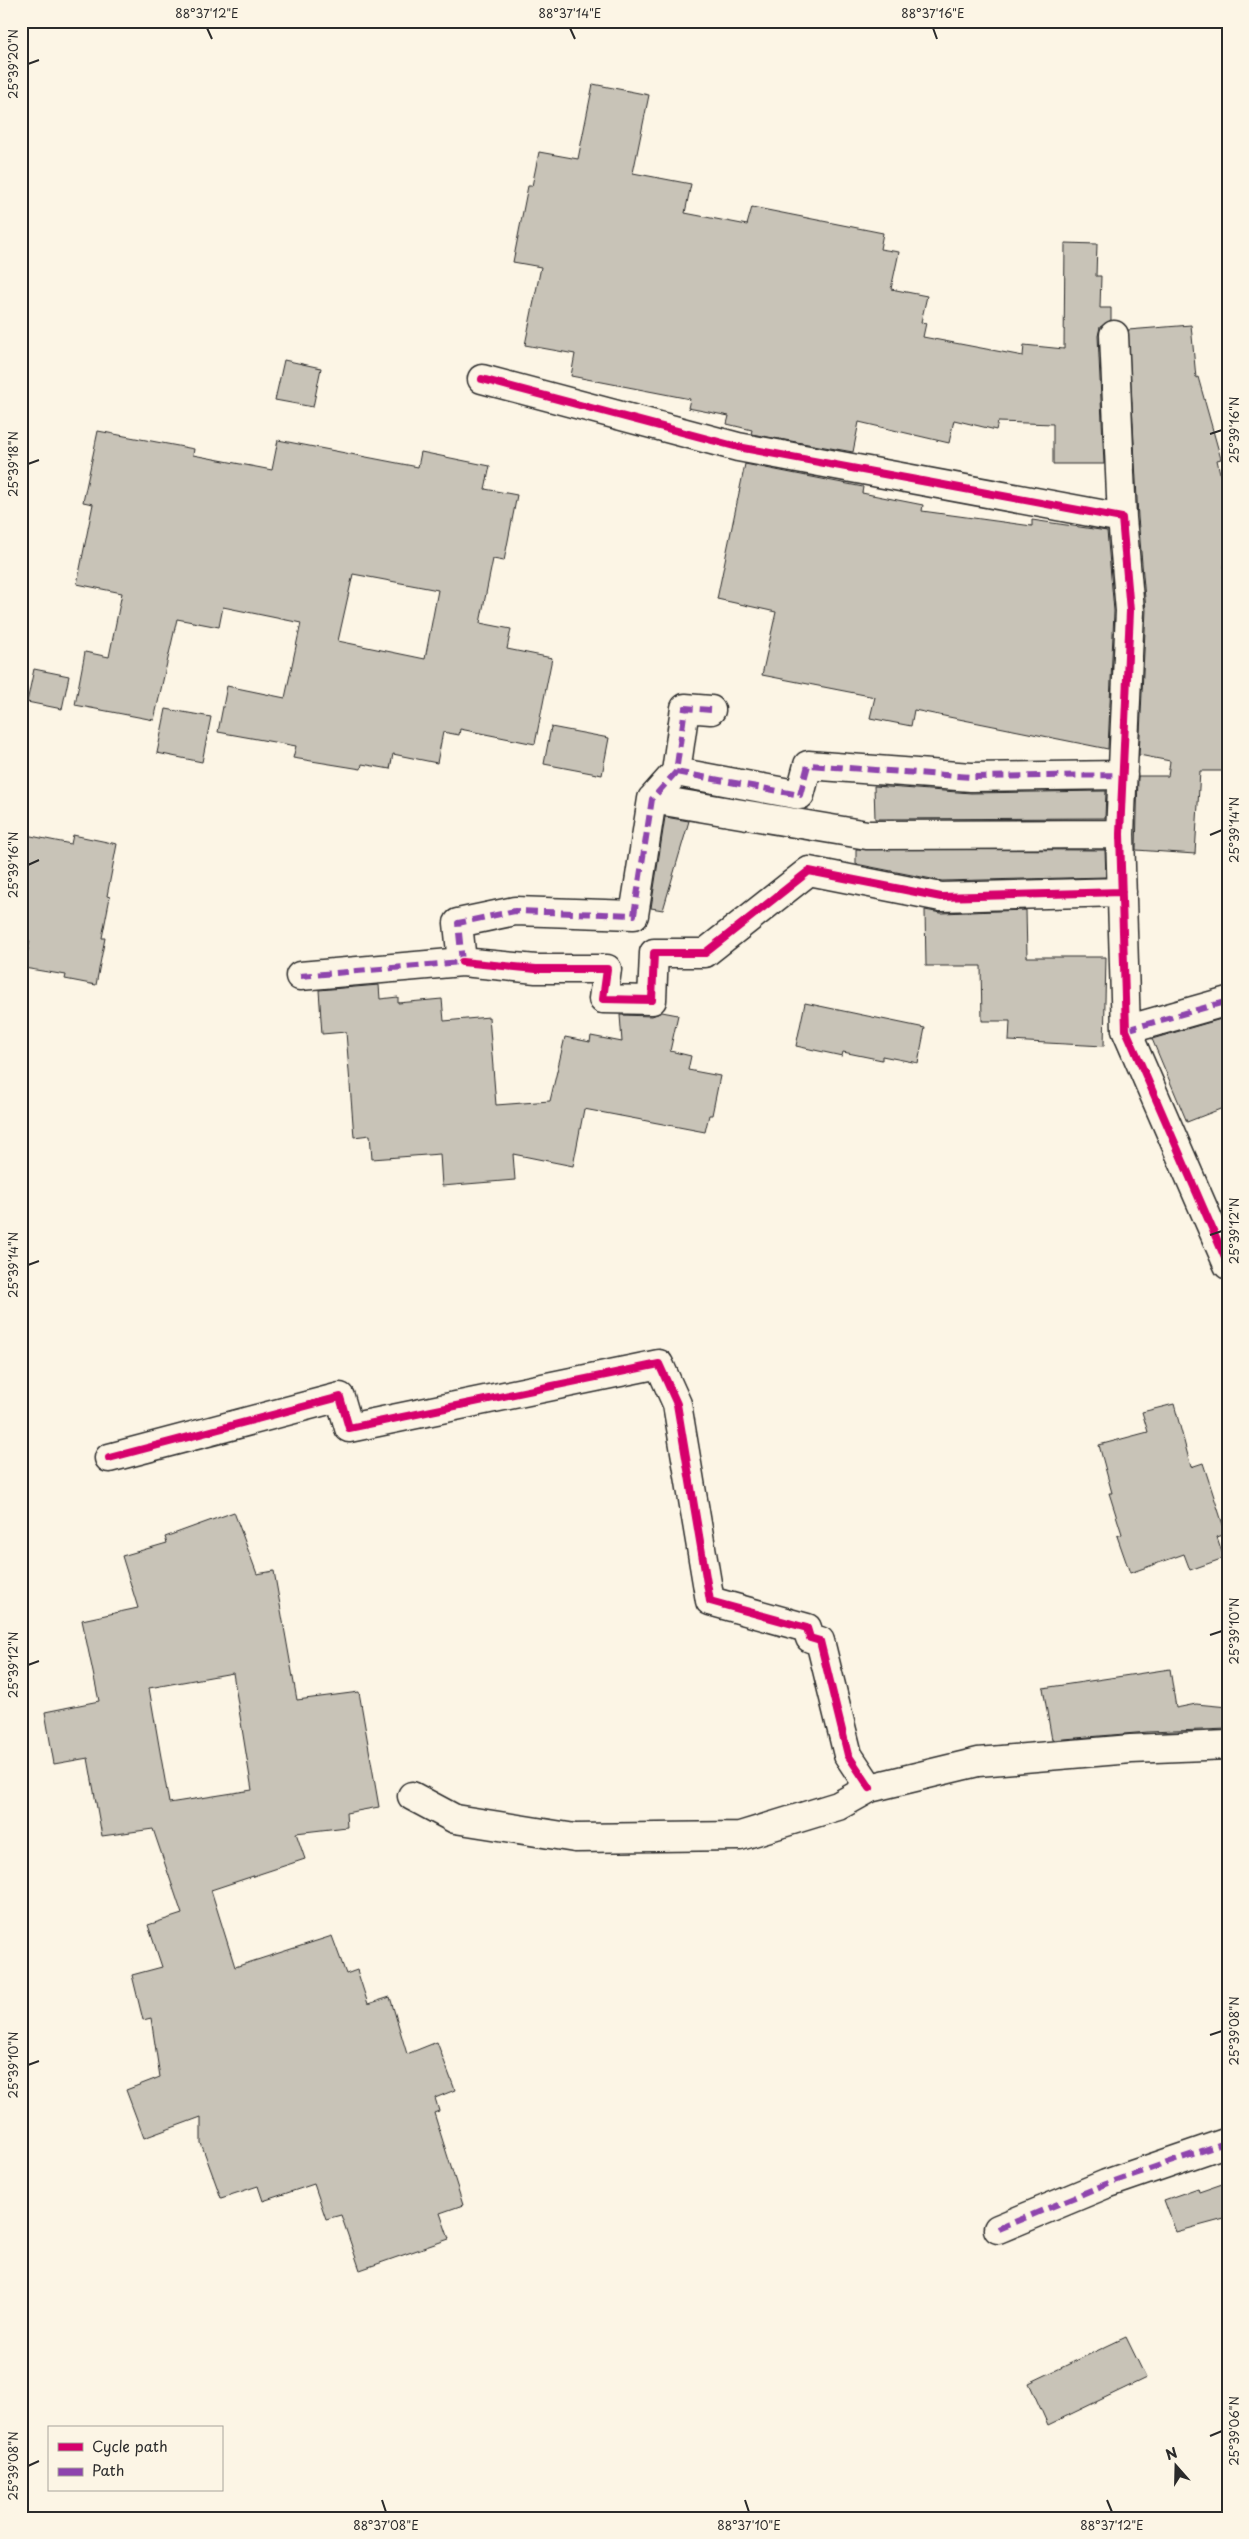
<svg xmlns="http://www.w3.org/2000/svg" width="1249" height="2539" font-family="'Playpen Sans',sans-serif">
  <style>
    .building { fill: #c8c3b7; stroke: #2b2b2b; fill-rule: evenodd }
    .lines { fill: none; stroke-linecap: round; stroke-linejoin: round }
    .minor-casing { stroke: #2b2b2b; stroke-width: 31 }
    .minor { stroke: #fcf5e5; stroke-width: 28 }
    .quiet { stroke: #8e44ad; stroke-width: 6; stroke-dasharray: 12 6; stroke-linecap: butt }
    .cycleway-casing { stroke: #fcf5e5; stroke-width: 11 }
    .cycleway { stroke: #d6006c; stroke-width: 8 }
    .ticks { fill: none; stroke: #2b2b2b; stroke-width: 2 }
    .neatline { fill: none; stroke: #2b2b2b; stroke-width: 2 }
    .ticks-label { font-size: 12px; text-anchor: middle; fill: #2b2b2b }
  </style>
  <rect width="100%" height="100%" fill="#fcf5e5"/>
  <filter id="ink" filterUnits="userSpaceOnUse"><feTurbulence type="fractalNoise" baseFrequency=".02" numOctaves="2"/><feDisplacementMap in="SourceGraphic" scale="10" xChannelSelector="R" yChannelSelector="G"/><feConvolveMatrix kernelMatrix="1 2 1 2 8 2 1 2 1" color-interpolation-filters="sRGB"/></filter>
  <g filter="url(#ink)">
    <path class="building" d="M593,84l56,11 -16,78 58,11 -6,29 62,12 5,-18 131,26 -3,16 19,3 -8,37 36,7 -6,26 5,1 -3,14 100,19 1,-11 40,4 1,-106 32,1 -1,32h5l-1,32h11v12l-11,7 -2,9 6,128h-51v-40l-55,-2 -2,8 -42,-10 -5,23 -90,-21 -6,30 -102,-18 1,-4 -25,-6 2,-8 -41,-8 2,-9 -119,-23 4,-22 -50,-9 16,-78 -28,-5 15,-76h4l7,-34 39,7z
      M1191,325l5,53 2,-1 23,82 -4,1 11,48 -4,63h4v200h-28l-5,83 -59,-4 2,-74h30l2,-15 -31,-6 7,-145 -8,-93 -10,-187z
      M284,360l37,8 -8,39 -38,-7z
      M98,431l96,18 -1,6 79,15 6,-30 140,27 3,-15 69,14 -5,23 32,6 -13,66 -11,-2 -13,64 31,6 -4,20 45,9 -17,86 -75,-15 -1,6 -16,-3 -6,31 -44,-9 -3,15 -28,-5 -1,5 -68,-11 3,-12 -78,-14 9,-46 58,12 16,-75 -78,-16 -4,20 -42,-8 -23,101 -79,-15 10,-53 24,5 13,-64 -45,-9 16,-80 -10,-2zM353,574l85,16 -13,69 -87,-18z
      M745,464l118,23 -1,6 61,12 -1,6 110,15v-6l75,11 7,80 -6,138 -194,-39 -3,16 -41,-8 5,-21 -113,-22 14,-63 -59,-13z
      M34,669l35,7 -7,33 -35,-7z
      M166,709l45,8 -9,45 -45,-9z
      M551,727l58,11 -7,37 -58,-11z
      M874,786l97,7 135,-2 -1,27 -230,1z
      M665,817l24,4 -26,89 -12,-2z
      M21,834l50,10 2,-9 44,9 -10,52 3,1 -8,41h3l-9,47 -31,-6 1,-4 -42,-7 6,-27 -9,-2z
      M856,849l249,1 1,27 -164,4 -86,-17z
      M925,910l16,3 85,-3 1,47h79l-2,89 -95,-5 1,-20h-28l-1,-55h-55z
      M379,985l1,14 18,-2v6l44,-4 2,22 45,-4 7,88 54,-4 15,-64 25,5 1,-6 31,6 -2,-27 32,1 10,-4 16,3 -8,36 21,5 -3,14 32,6 -8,39h-3l-4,17 -121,-23 -11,57 -60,-12 2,26 -73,6 -2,-32 -68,5 -2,-24 -16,2 -8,-105 -24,2 -3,-44z
      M805,1003l120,25 -7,35 -36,-7v4l-39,-8 -1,4 -46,-10z
      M1228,1017v89l-41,16 -35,-83z
      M1174,1404l17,63 12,-4 23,71 -9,3 7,21 -34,12 -6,-16 -54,19 -13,-37 5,-2 -13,-41h3l-13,-48 49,-13 -6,-20z
      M234,1512l23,62 17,-3 23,129 62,-8 20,115 -33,6 1,14 -51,6 9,26 -94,31 24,77 97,-31 14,38 11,-4 11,34 22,-7 17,57 30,-12 18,48 -20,8 4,13 -5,2 29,92 -23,8 9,26 -89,31 -19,-55 -15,4 -12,-35 -51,17 -5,-15 -37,12 -20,-55v-26l-57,21 -18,-48 34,-13 -9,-59 -8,2 -11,-45 30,-8 -14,-42 34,-11 -29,-85 -51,7 -14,-78 -34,6 -9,-52 54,-11 -17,-81 56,-12 -16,-52 45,-13 -2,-6zM233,1673l19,117 -83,13 -20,-115z
      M1170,1669l6,39 20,-4 32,3v22l-80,3 -96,8 -9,-52z
      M1228,2182v36l-52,14 -12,-32 34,-12 1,4z
      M1126,2337l20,41 -98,47 -19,-42z"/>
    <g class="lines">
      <g class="minor-casing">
        <path id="minor" d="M1114,335l8,183
          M482,379l256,68 384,71 8,93 -10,223 6,196 102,235
          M676,772l124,23 8,-30 163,12 152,-2
          M652,799l215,36 253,-1
          M462,962l74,7h71l-4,30 49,1 2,-47h51l104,-82 132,26 181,-5
          M300,976l162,-14 -4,-39 57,-12 119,4 18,-116 24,-27 9,-64 26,2
          M1126,1030l102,-29
          M109,1458l231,-61 9,31 310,-64 18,40 33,197 97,27 3,10 10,3 28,114 22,33
          M412,1796l43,23 120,19 165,-2 98,-30 32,-18 108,-26 153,-13 97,-4
          M998,2229l108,-45 122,-42"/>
      </g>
      <use href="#minor" class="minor"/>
      <path class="quiet" d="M676,772l124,23 8,-30 163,12 152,-2
        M300,976l162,-14 -4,-39 57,-12 119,4 18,-116 24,-27 9,-64 26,2
        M1126,1030l102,-29
        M998,2229l108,-45 122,-42"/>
      <g class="cycleway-casing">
        <path id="cycleway" d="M482,379l256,68 384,71 8,93 -10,223 6,196 102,235
          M462,962l74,7h71l-4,30 49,1 2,-47h51l104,-82 132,26 181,-5
          M109,1458l231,-61 9,31 310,-64 18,40 33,197 97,27 3,10 10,3 28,114 22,33"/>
      </g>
      <use href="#cycleway" class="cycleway"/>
    </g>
  </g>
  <path class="ticks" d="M207,28l5,11M570,28l5,11M933,28l4,11M28,64l11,-4M1210,434l12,-4M28,464l11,-4M1210,835l12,-5M28,865l11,-5M1210,1235l12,-4M28,1265l11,-4M1210,1635l12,-4M28,1665l11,-4M1210,2035l12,-4M28,2065l11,-4M1210,2436l12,-5M28,2466l11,-5M382,2500l4,12M745,2500l4,12M1107,2500l5,12"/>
  <rect width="1249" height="2539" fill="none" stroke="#fcf5e5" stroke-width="55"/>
  <rect x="48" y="2426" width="175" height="65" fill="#fcf5e5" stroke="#a8a49b"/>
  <rect x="58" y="2443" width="25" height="8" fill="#d6006c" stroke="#a8a49b"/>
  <text x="92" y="2452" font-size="15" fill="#2b2b2b">Cycle path</text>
  <rect x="58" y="2468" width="25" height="8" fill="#8e44ad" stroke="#a8a49b"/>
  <text x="92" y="2476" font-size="15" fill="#2b2b2b">Path</text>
  <g transform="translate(1176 2466) rotate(340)" stroke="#fcf5e5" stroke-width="4" paint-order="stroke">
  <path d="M0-4L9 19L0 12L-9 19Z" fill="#2b2b2b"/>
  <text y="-8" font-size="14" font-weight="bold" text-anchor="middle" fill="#2b2b2b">N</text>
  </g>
  <rect x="28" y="28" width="1194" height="2484" class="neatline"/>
  <g class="ticks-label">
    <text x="207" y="18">88°37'12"E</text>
    <text x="570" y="18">88°37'14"E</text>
    <text x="933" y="18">88°37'16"E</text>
    <text transform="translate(14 64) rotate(-90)" y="4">25°39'20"N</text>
    <text transform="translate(1235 430) rotate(-90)" y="4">25°39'16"N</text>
    <text transform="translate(14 464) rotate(-90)" y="4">25°39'18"N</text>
    <text transform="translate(1235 830) rotate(-90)" y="4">25°39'14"N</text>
    <text transform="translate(14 865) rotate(-90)" y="4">25°39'16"N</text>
    <text transform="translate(1235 1231) rotate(-90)" y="4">25°39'12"N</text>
    <text transform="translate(14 1265) rotate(-90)" y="4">25°39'14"N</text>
    <text transform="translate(1235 1631) rotate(-90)" y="4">25°39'10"N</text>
    <text transform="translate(14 1665) rotate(-90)" y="4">25°39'12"N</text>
    <text transform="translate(1235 2031) rotate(-90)" y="4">25°39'08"N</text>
    <text transform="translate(14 2065) rotate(-90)" y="4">25°39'10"N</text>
    <text transform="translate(1235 2431) rotate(-90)" y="4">25°39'06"N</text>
    <text transform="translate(14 2466) rotate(-90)" y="4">25°39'08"N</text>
    <text x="386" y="2530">88°37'08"E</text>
    <text x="749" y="2530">88°37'10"E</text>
    <text x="1112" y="2530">88°37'12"E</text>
  </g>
</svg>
